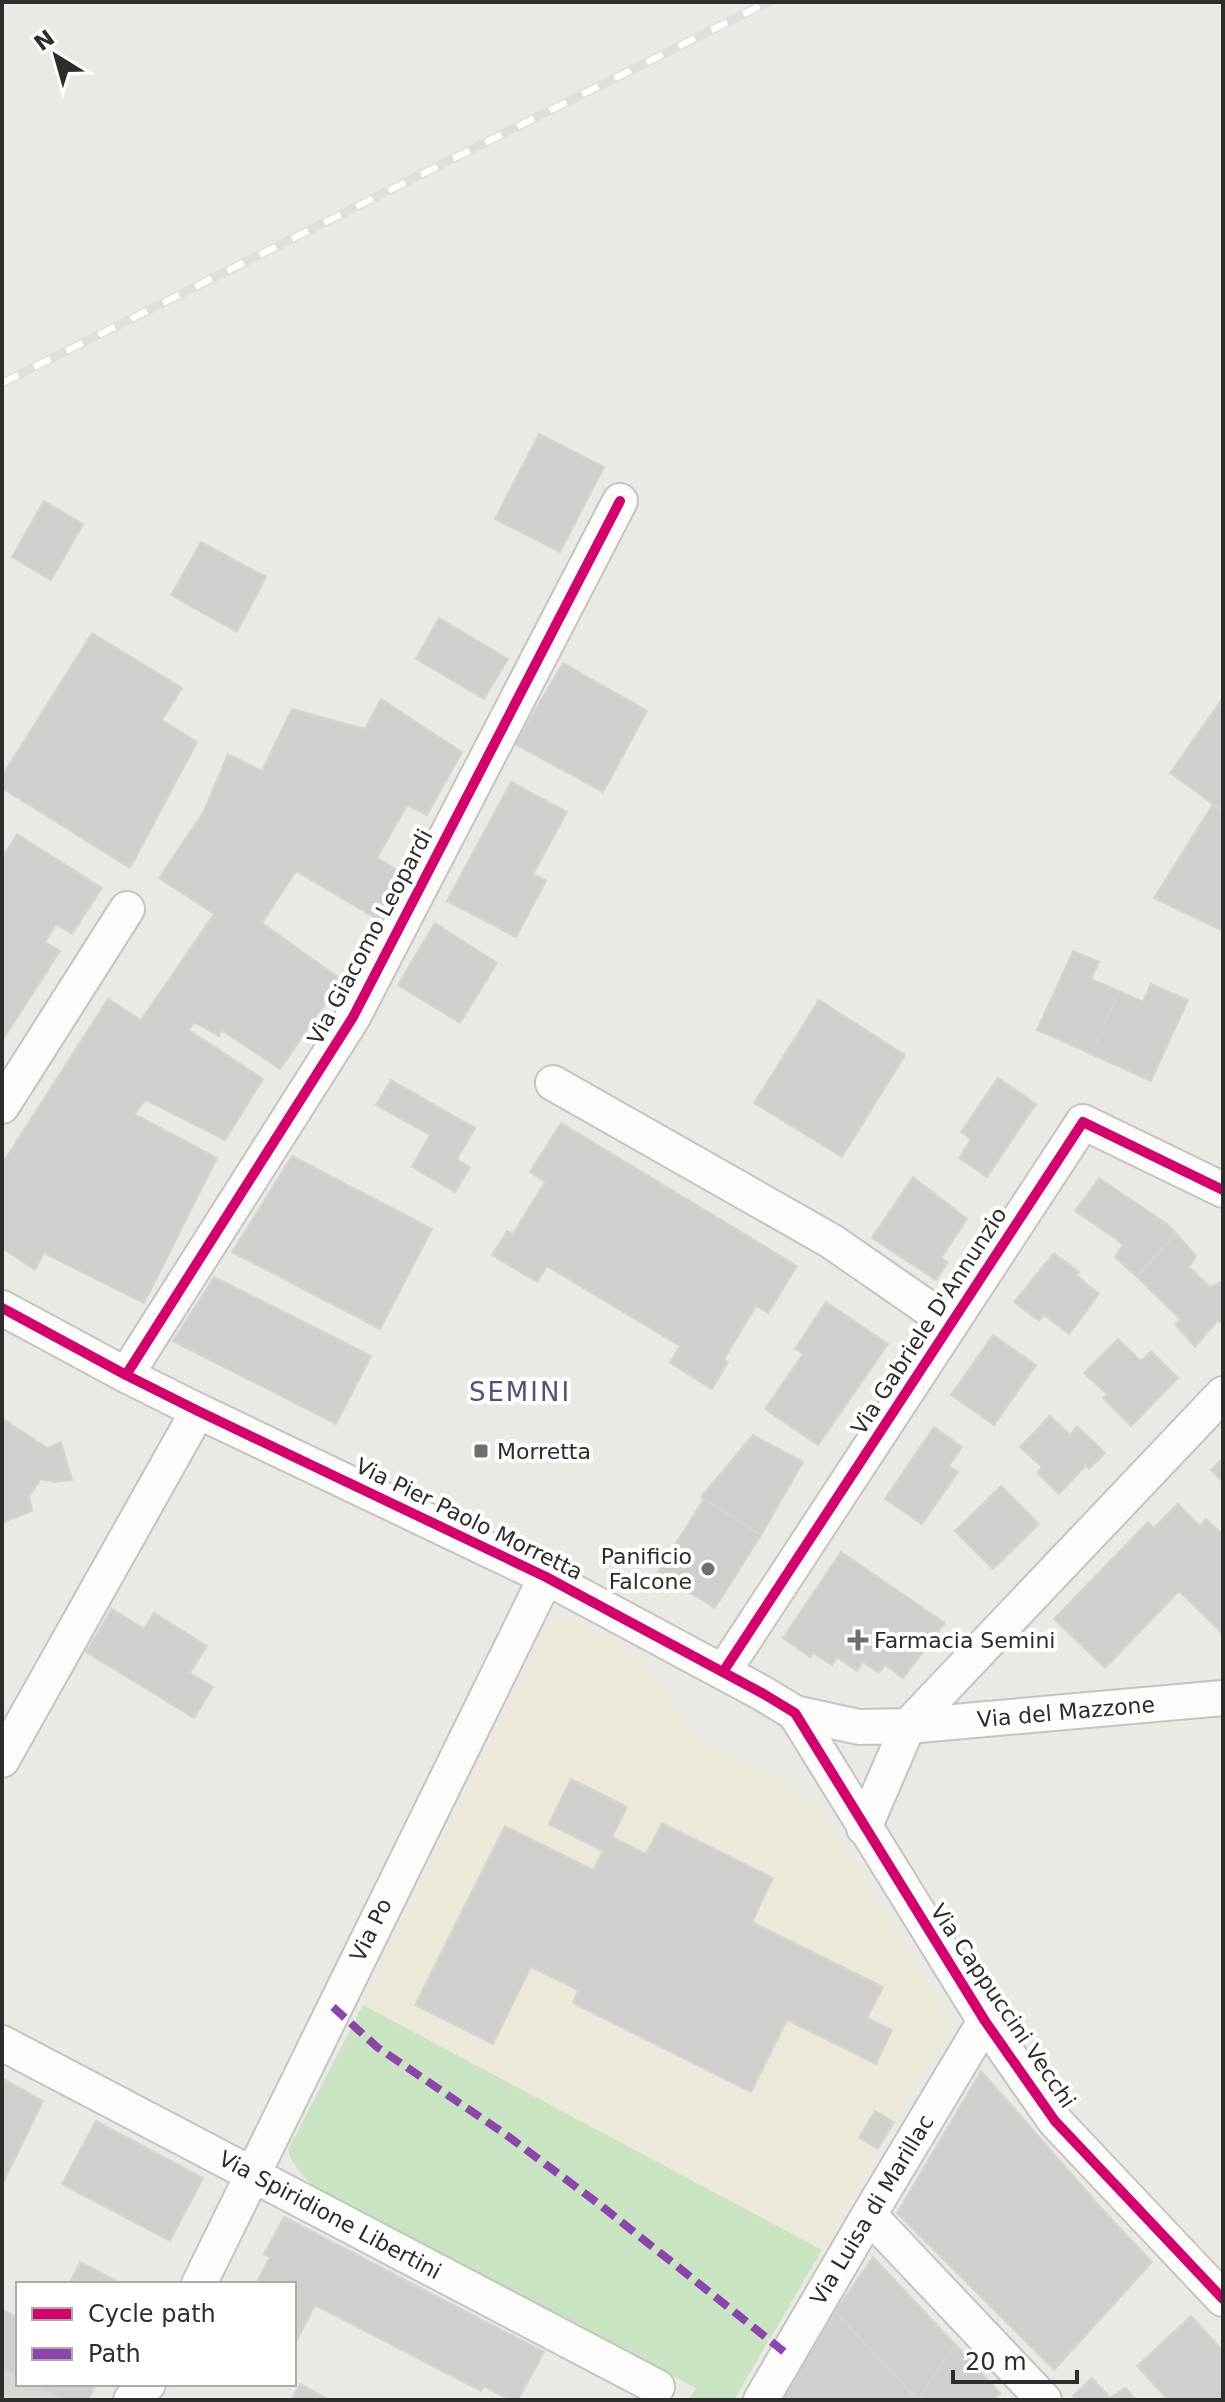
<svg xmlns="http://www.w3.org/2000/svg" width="1225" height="2402" font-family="'DejaVu Sans',sans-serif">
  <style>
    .education { fill: #ede9da }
    .green { fill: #c9e4c0 }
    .plaza { fill: #d9d7d2 }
    .building { fill: #d0cfcb; stroke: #d6d4d0; stroke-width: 2 }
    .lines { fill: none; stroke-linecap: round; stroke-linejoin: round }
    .minor-casing { stroke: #c5c4c4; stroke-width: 38 }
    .minor { stroke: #fcfcfb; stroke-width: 34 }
    .rail-casing { stroke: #dfdfe1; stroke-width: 9 }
    .rail { stroke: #fff; stroke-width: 6; stroke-dasharray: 18; stroke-linecap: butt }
    .quiet { stroke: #8e44ad; stroke-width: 8; stroke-dasharray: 16 8; stroke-linecap: butt }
    .cycleway-casing { stroke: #fff; stroke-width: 15 }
    .cycleway { stroke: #d6006c; stroke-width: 10 }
    .poi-dot { fill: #706f6d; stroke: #fff; stroke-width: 3 }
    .labels { text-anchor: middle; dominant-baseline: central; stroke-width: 8; stroke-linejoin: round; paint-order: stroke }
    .street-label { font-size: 22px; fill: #2d2d2d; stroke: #fff }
    .poi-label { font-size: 22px; fill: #2d2d2d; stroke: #fff; text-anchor: start }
    .quarter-label { font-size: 26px; letter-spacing: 2px; fill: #50517c; stroke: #fff }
  </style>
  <rect width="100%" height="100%" fill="#ebe9e4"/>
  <path class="education" d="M553,1613l90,44 55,82 61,31 61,39 131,213 -129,228 -459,-245z"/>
  <path class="green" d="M363,2005l459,245 -88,150h-46l8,-12 -380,-200c-13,-12 -23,-21 -28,-38z"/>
  <path class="plaza" d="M2,2368l16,8v8h16l32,16h-64z"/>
  <path class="building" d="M539,434l65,33 -44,85 -65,-33z
    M44,501l39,23 -32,56 -39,-23z
    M201,542l65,35 -29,55 -66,-37z
    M439,618l69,41 -24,40 -68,-40z
    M92,633l90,55 -20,32 35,22 -67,126 -128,-80v-12z
    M563,663l84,48 -44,81 -88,-48z
    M1223,698v113l-53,-38z
    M381,699l81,53 -35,63 -20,-10 -30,53 24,14 -22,48 -83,-49 -34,52 80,57 -62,89 -59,-39 -2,6 -25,-14 -5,8 74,49 -38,61 -79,-40 -12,14 83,44 -73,145 -100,-50 -9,17 -33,-22v-84l106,-165 33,21 73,-106 -55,-36 45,-67 24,-57 34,17 30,-62 73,20z
    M511,782l56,30 -34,62 13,7 -30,56 -69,-36z
    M1213,804l10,7v120l-69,-33z
    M17,834l85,54 -30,46 -16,-10 -11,18 15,9 -58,90v-183z
    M435,923l62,40 -37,60 -62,-38z
    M1073,951l26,11 -8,17 28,12 -28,63 -54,-24z
    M1151,984l37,16 -37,81 -60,-27 28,-63 24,11z
    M819,1000l86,55 -63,102 -88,-54z
    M998,1078l38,26 -49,73 -28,-19 12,-19 -10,-7z
    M391,1080l84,48 -18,31 13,8 -15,25 -43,-25 18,-32 -54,-30z
    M561,1123l236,143 -29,47 -12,-7 -32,53 4,3 -16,27 -42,-26 10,-17 -133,-80 -10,16 -45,-27 15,-24 6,3 32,-52 -15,-10z
    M292,1156l140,73 -52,100 -148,-77z
    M913,1177l54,42 -26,39 7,4 -12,18 -64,-42z
    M1099,1178l68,46 9,9 -39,44 -22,-20 8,-13 -48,-33z
    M1176,1233l20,23 -7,11 21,20 11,-5 2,2v39l-5,-3 -23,27 -20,-23 6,-4 -44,-43z
    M1054,1253l25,19 -3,3 23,19 -30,40 -25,-19 -5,6 -25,-19z
    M214,1277l157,79 -35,68 -163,-83z
    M826,1302l62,42 -70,101 -53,-36 38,-55 -8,-5z
    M993,1335l43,30 -42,60 -43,-30z
    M1118,1339l23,22 10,-10 27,27 -47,48 -28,-28 4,-4 -23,-21z
    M1050,1416l20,19 7,-9 28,27 -16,16 -3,-4 -27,29 -22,-21 5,-6 -22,-20z
    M2,1418l45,30 14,-6 11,38 -17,2 -14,-3 -12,17 3,15 -30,12z
    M934,1427l28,20 -13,19 9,6 -36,52 -37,-25z
    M753,1435l50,27 -42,73 -60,-38z
    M1223,1458v24l-12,-12z
    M1001,1486l38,38 -46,45 -38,-38z
    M704,1499l57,36 -46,73 -58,-35z
    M1178,1504l22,22 6,-7 17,16v99l-44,-43 -74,77 -51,-49 94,-97 6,6z
    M841,1552l104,71 -42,55 -18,-13 -6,8 -16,-11 -6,9 -20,-14 -5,8 -19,-12 -3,4 -27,-19z
    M112,1609l32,20 10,-16 53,33 -17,27 23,14 -19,31 -108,-66z
    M571,1779l56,28 -15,30 34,17 16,-31 111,55 -21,44 131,65 -16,31 25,12 -16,34 -89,-44 -36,72 -178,-89 5,-13 -47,-23 -38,77 -78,-39 90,-179 88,44 10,-19 -54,-27z
    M981,2071l123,140 48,51 -98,108 -157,-157z
    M2,2078l41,23 -41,84z
    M875,2111l19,11 -16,27 -19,-11z
    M96,2121l107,57 -33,63 -108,-57z
    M284,2217l260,135 -26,48h-8l-26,-14 -3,5 -166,-86 -21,41v-62h-38l14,-27 -6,-3z
    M873,2257l82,87 -37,56 -83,-88z
    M80,2262l42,22h-53z
    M2,2309l16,9v58l-16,-8z
    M835,2312l83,88h-136z
    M1191,2316l32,35v49h-55l-31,-34z
    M955,2344l45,49 -6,7h-76z
    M1092,2378l18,20 15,-10 12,12h-60l-4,-4z
    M34,2384h62l-8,16h-22z
    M300,2384l29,16h-38z"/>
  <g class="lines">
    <g class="minor-casing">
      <path id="minor" d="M553,1083l278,158 120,83
        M2,1106l125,-197
        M2,1308l124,67 72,36 348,166 216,116 33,20 190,308 70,100 168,178
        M126,1375l227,-358 267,-516
        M723,1672l360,-550 140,68
        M795,1713l64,14 49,-1 315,-28
        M2,1760l196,-349
        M864,1828l44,-102 315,-332
        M2,2043l655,344
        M869,2215l175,185
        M199,2284l347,-707
        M131,2400l17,-16
        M761,2400l108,-185 116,-194"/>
    </g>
    <use href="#minor" class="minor"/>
    <g class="rail-casing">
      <path id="rail" d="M2,383l766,-381"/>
    </g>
    <use href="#rail" class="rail"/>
    <path class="quiet" d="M333,2007l44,40 128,87 94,70 188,150"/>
    <g class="cycleway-casing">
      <path id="cycleway" d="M2,1308l124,67 72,36 348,166 216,116 33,20 190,308 70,100 168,178
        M126,1375l227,-358 267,-516
        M723,1672l360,-550 140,68"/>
    </g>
    <use href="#cycleway" class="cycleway"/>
  </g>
  <g class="poi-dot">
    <rect x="473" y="1443" width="16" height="16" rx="4"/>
    <circle cx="708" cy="1569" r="8"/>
    <path d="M854 1628h8v8h8v8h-8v8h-8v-8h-8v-8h8z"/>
  </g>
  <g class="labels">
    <g class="street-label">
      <text transform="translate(370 937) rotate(-62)">Via Giacomo Leopardi</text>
      <text transform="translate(929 1321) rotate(-57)">Via Gabriele D'Annunzio</text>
      <text transform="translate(469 1519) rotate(26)">Via Pier Paolo Morretta</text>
      <text transform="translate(1066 1712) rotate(-5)">Via del Mazzone</text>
      <text transform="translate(371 1930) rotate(-64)">Via Po</text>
      <text transform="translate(1003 2006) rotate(56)">Via Cappuccini Vecchi</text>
      <text transform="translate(872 2210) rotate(-59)">Via Luisa di Marillac</text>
      <text transform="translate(330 2215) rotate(28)">Via Spiridione Libertini</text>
    </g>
    <g class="poi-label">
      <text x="497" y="1451">Morretta</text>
      <text x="692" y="1556" text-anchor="end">Panificio<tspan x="692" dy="25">Falcone</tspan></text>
      <text x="874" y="1640">Farmacia Semini</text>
    </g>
    <g class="quarter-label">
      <text x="520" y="1392">SEMINI</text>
    </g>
  </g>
  <rect width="1225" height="2402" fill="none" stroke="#2d2d2d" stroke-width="8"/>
  <rect x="16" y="2282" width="280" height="104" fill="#ffffff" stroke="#ababab" stroke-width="2"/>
  <rect x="32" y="2308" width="40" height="12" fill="#d6006c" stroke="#ababab" stroke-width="2"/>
  <text x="88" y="2322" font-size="24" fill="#2d2d2d">Cycle path</text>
  <rect x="32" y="2348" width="40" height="12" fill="#8e44ad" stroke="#ababab" stroke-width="2"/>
  <text x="88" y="2362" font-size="24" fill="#2d2d2d">Path</text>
  <g transform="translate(56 56) rotate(323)" stroke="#ffffff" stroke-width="6" paint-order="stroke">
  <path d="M0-6L14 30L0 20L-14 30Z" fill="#2d2d2d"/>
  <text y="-12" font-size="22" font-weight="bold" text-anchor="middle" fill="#2d2d2d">N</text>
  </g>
  <path d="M953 2370v12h124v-12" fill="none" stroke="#2d2d2d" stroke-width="4"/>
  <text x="965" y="2370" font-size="24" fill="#2d2d2d" stroke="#ffffff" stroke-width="6" paint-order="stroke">20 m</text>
</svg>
